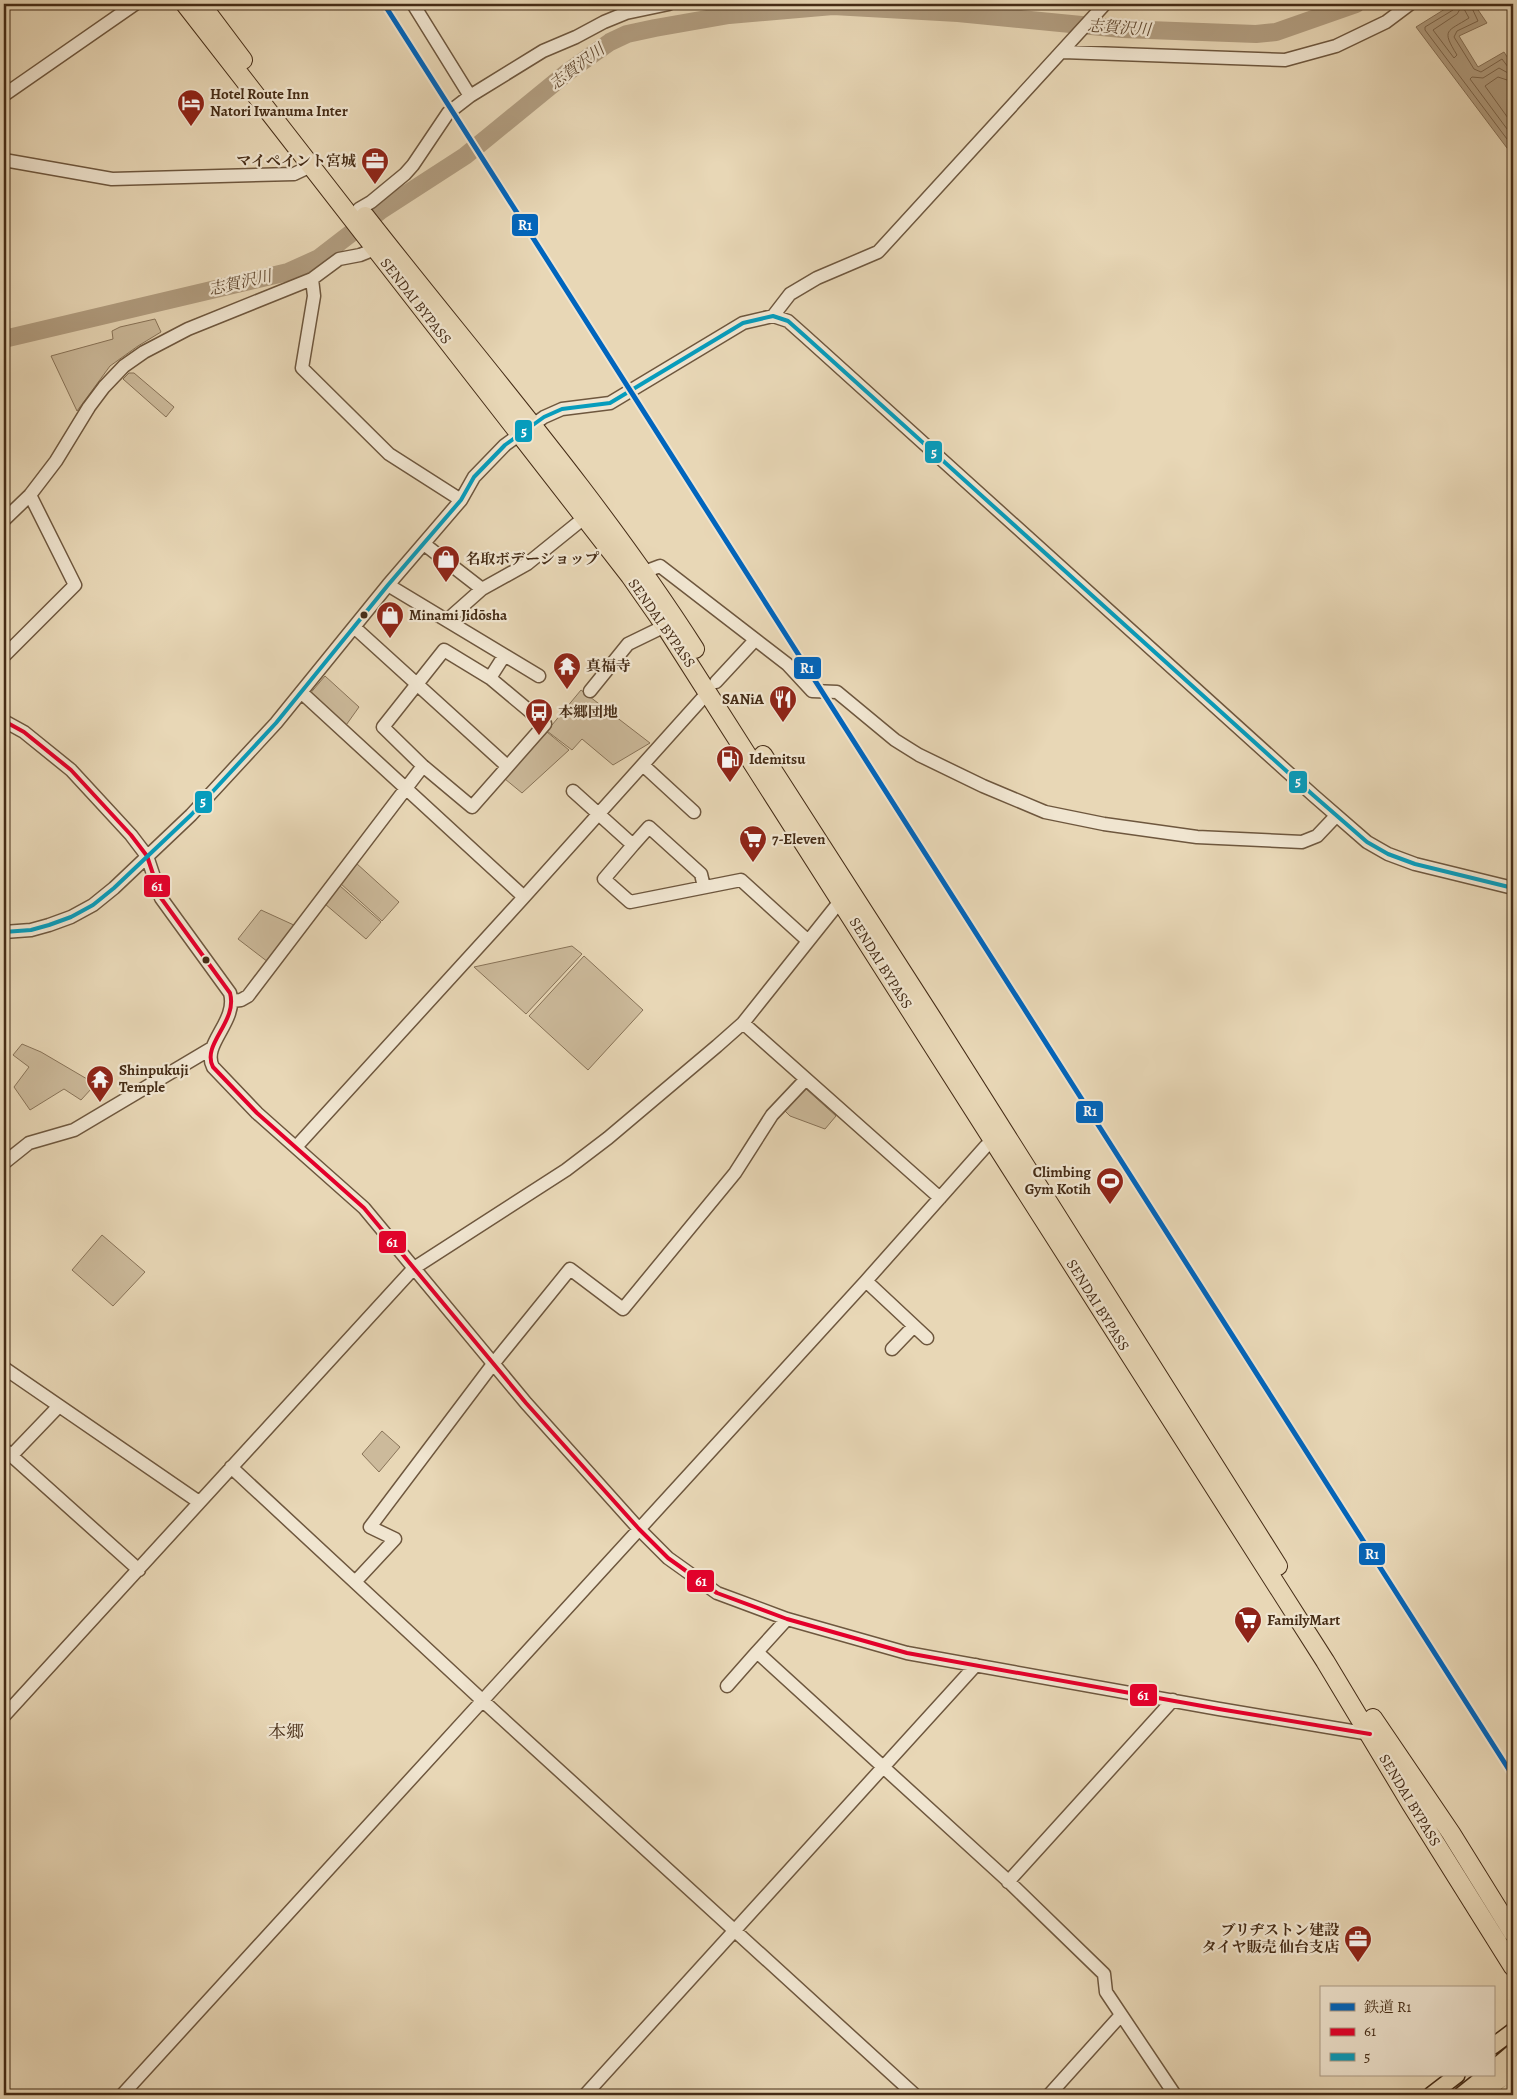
<svg xmlns="http://www.w3.org/2000/svg" width="1517" height="2099" font-family="Alegreya,'Noto Serif JP',serif">
  <style>
    .green { fill: #ccba9b; stroke: #887358 }
    .water { fill: #b19d80; stroke: #867056 }
    .lines { fill: none; stroke-linecap: round; stroke-linejoin: round }
    .shore { stroke: #7b644b; stroke-width: 1 }
    .stream { stroke: #867056; stroke-width: 3 }
    .river { stroke: #b19d80; stroke-width: 18 }
    .minor-casing { stroke: #6e573e; stroke-width: 15 }
    .major-casing { stroke: #452c16; stroke-width: 18 }
    .highway-casing { stroke: #452c16; stroke-width: 20 }
    .minor { stroke: #f0e5d0; stroke-width: 12 }
    .major { stroke: #e8d7b6; stroke-width: 15 }
    .highway { stroke: #e8d7b6; stroke-width: 18 }
    .bus-1-casing { stroke: #f0e5d0; stroke-width: 8 }
    .bus-2-casing { stroke: #f0e5d0; stroke-width: 8 }
    .bus-1 { stroke: #e4002b; stroke-width: 4 }
    .bus-2 { stroke: #079cbc; stroke-width: 4 }
    .rail-1-casing { stroke: #f0e5d0; stroke-width: 9 }
    .rail-1 { stroke: #0065bd; stroke-width: 5 }
    .bus-dot { fill: #452c16; stroke: #f0e5d0; stroke-width: 2 }
    .labels { text-anchor: middle; dominant-baseline: central; stroke-width: 4.5; stroke-linejoin: round; paint-order: stroke }
    .poi-label { font-size: 15px; font-weight: bold; fill: #452c16; stroke: #f0e5d0; text-anchor: start }
    .street-label { font-size: 15px; fill: #452c16; stroke: #f0e5d0 }
    .water-label { font-size: 16px; font-style: italic; fill: #604830; stroke: #f0e5d0 }
    .quarter-label { font-size: 18px; fill: #452c16; stroke: #f0e5d0 }
    .line-badge { stroke: #f0e5d0; stroke-width: 2 }
    .badge-label { font-size: 14px; text-anchor: middle; font-weight: bold; fill: #fff }
  </style>
  <rect width="100%" height="100%" fill="#e8d7b6"/>
  <filter id="stains"><feTurbulence type="fractalNoise" baseFrequency=".004" numOctaves="4"/><feColorMatrix values="0 0 0 0 .2 0 0 0 0 .09 0 0 0 0 .02 0 0 0 .5 -.17"/></filter>
  <radialGradient id="worn" r=".72"><stop offset=".6" stop-color="#630" stop-opacity="0"/><stop offset="1" stop-color="#630" stop-opacity=".3"/></radialGradient>
  <path class="green" d="M155,319l6,13 -23,14 -28,20 -33,45 -26,-55 62,-17 -1,-8 8,-4z
    M129,373h5l40,34 -8,10 -43,-38z
    M325,676l34,31 -15,21 -36,-32z
    M581,690l69,53 -37,22 -31,-26 -10,11 -25,-19z
    M547,732l22,18 -47,43 -17,-14z
    M356,863l43,39 -17,19 -42,-38z
    M339,885l42,37 -15,17 -41,-35z
    M261,910l35,16 -28,36 -30,-23z
    M572,946l10,8 -56,60 -52,-47z
    M584,956l59,54 -55,60 -59,-54z
    M22,1044l19,8 58,34 -4,5 -3,-3 -11,12 -17,-11 -34,21 -16,-23 15,-20 -16,-12z
    M800,1089h6l30,27 -11,13 -35,-13 -5,-5z
    M102,1235l43,37 -32,34 -41,-36z
    M382,1431l18,16 -21,25 -17,-18z"/>
  <path class="water" d="M1453,4h21l13,19 -28,13 19,31 26,-15 9,14v90l-97,-129z"/>
  <g class="lines">
    <path class="shore" d="M1455,4l-2,6 -28,17v3l88,117
      M1470,4l8,17 -21,10 -3,6 20,32 7,3 21,-13 6,8 5,1
      M1461,8l3,1 5,9c-22,14 -28,11 -12,37l-3,3 -21,-28 24,-16z
      M1513,74l-5,-1 -9,-5 -16,10 -11,-1 -2,2 43,58
      M1513,82l-15,-5 -13,9 28,39"/>
    <path class="stream" d="M1316,16l11,-12"/>
    <path class="river" d="M4,339l284,-67 31,-14 61,-47 85,-55 104,-85 41,-29 17,-8 28,-6 74,-13 104,-9 125,7 164,16 134,5 20,-2 80,-28"/>
    <g class="minor-casing">
      <path id="minor" d="M413,4l57,92 73,-45 33,-14 28,-15 22,-9 43,-9
        M1063,52l222,8 51,-14 50,-24 24,-18
        M4,95l131,-91
        M4,160l108,19 182,-5 17,-8
        M359,209l12,-7 34,-28 8,-9 35,-52 22,-17
        M312,279l2,17 -12,72 87,86 72,46
        M773,316l17,-22 27,-16 61,-26 227,-248
        M4,520l26,-25 26,-34 33,-54 15,-20 20,-21 20,-14 44,-23 124,-50 27,-20 21,-4 15,-6
        M424,544l58,45
        M644,572l16,-6 127,98 25,27 25,1 58,48 24,15 64,31 62,26 59,12 93,13 105,5 15,-6 19,-20
        M388,585l151,91
        M447,620l35,-31 45,-25 57,-46
        M354,627l153,139
        M444,650l46,28 55,46 -73,83 -49,-41 -40,-39z
        M4,656l71,-71 -45,-90
        M490,678l14,-22
        M716,682l39,-42
        M590,691l38,-47 37,-18
        M301,692l223,205
        M4,721l20,11 47,38 60,65 16,21 14,42 69,95c8,29 -29,51 -17,74l44,46 107,95 162,195 113,126 29,29 49,35 70,26 120,34 312,56 151,25
        M644,766l50,46
        M573,791l60,54 -29,34 26,23 111,-22 66,60
        M633,845l16,-18 52,47 3,13
        M4,932l27,-2 18,-5 22,-8 22,-12 21,-17 77,-73 85,-92 112,-138 73,-85 13,-23 31,-32 39,-28 18,-8 48,-6 133,-80 30,-7 15,5 18,16 507,458 54,47 21,12 27,10 98,24
        M232,1001l9,-1 7,-4 175,-230
        M743,1023l197,175
        M296,1147l228,-250 185,-206
        M4,1163l25,-20 45,-13 138,-82
        M866,1281l61,57
        M892,1349l22,-23
        M4,1368l195,134
        M4,1449l135,121
        M11,1456l47,-49
        M231,1467l252,234 432,394
        M355,1582l40,-43 -25,-12 123,-163 77,-95 53,40 112,-136 37,-58 34,-36
        M787,1619l-30,33 249,227 98,95 2,18 69,103
        M727,1686l30,-34
        M4,1716l410,-448 152,-98 42,-32 109,-92 26,-23 98,-123
        M1008,1882l165,-182
        M122,2095l744,-814 120,-135 12,-10
        M585,2095l391,-430
        M1049,2095l72,-80"/>
    </g>
    <g class="major-casing">
      <path id="major" d="M1493,2046l20,-15
        M1493,2069l20,-17
        M1431,2095l26,-20
        M1461,2095l25,-20
        M1481,2095l32,-25
        M1506,2095l7,-6"/>
    </g>
    <g class="highway-casing">
      <path id="highway" d="M185,4l445,572 35,50 660,1035 86,143 102,163
        M201,4l42,56
        M365,216c112,143 232,280 330,433
        M763,755l171,266 344,545
        M1373,1718l78,115 62,100"/>
    </g>
    <use href="#minor" class="minor"/>
    <use href="#major" class="major"/>
    <use href="#highway" class="highway"/>
    <g class="bus-1-casing">
      <path id="bus-1" d="M4,721l20,11 47,38 60,65 16,21 14,42 69,95c8,29 -29,51 -17,74l44,46 107,95 162,195 113,126 29,29 49,35 70,26 120,34 312,56 151,25"/>
    </g>
    <g class="bus-2-casing">
      <path id="bus-2" d="M4,932l27,-2 18,-5 22,-8 22,-12 21,-17 77,-73 85,-92 112,-138 73,-85 13,-23 31,-32 39,-28 18,-8 48,-6 133,-80 30,-7 15,5 18,16 507,458 54,47 21,12 27,10 98,24"/>
    </g>
    <use href="#bus-1" class="bus-1"/>
    <use href="#bus-2" class="bus-2"/>
    <g class="rail-1-casing">
      <path id="rail-1" d="M384,4l1129,1772"/>
    </g>
    <use href="#rail-1" class="rail-1"/>
  </g>
  <defs>
    <g id="hotel-pin" transform="scale(1.4375)"><path d="M0 17L-7.5 6A9.5 9.5 0 1 1 7.5 6Z" fill="#8f2418" stroke="#f0e5d0"/><path d="M-6-4.5h1.5V1H6V5H4.5V3h-9V5H-6ZM-4 0a1.8 1.8 0 1 1 3.6 0ZM.5 0V-2.5h3Q6-2.5 6 0Z" fill="#fff"/></g>
    <g id="office-pin" transform="scale(1.4375)"><path d="M0 17L-7.5 6A9.5 9.5 0 1 1 7.5 6Z" fill="#8f2418" stroke="#f0e5d0"/><path d="M-6-3h4V-5.5h4V-3h4V5H-6ZM-1-4.5V-3h2v-1.5ZM-6 0V1H6V0Z" fill="#fff"/></g>
    <g id="shop-pin" transform="scale(1.4375)"><path d="M0 17L-7.5 6A9.5 9.5 0 1 1 7.5 6Z" fill="#8f2418" stroke="#f0e5d0"/><path d="M-5-2.5h2.3a2.7 3.5 0 0 1 5.4 0H5L5.5 6h-11ZM-1.5-2.5h3a1.5 2.3 0 0 0-3 0Z" fill="#fff"/></g>
    <g id="temple-pin" transform="scale(1.4375)"><path d="M0 17L-7.5 6A9.5 9.5 0 1 1 7.5 6Z" fill="#8f2418" stroke="#f0e5d0"/><path d="M0-6L5-2H3V0L6.5 2.5H4V6H1.5V3h-3V6H-4V2.5H-6.5L-3 0V-2H-5Z" fill="#fff"/></g>
    <g id="restaurant-pin" transform="scale(1.4375)"><path d="M0 17L-7.5 6A9.5 9.5 0 1 1 7.5 6Z" fill="#8f2418" stroke="#f0e5d0"/><path d="M-5-6h1v4h1v-4h1v4h1v-4h1v5L-1.5 .5V6h-2V.5L-5-1ZM5-6V6H3V1.5H1.5Q1.5-4 5-6Z" fill="#fff"/></g>
    <g id="bus-pin" transform="scale(1.4375)"><path d="M0 17L-7.5 6A9.5 9.5 0 1 1 7.5 6Z" fill="#8f2418" stroke="#f0e5d0"/><path d="M-5-6H5V4H4V6H2V4H-2V6H-4V4H-5ZM-3.5-4V0h7V-4ZM-3.5 1.2v1.5H-2V1.2ZM2 1.2v1.5H3.5V1.2Z" fill="#fff"/></g>
    <g id="fuel-pin" transform="scale(1.4375)"><path d="M0 17L-7.5 6A9.5 9.5 0 1 1 7.5 6Z" fill="#8f2418" stroke="#f0e5d0"/><path d="M-5.5-6h7V0h2V4h1.3V-2.5L3-4.5l.8-.8L6-3V5H2.5V1h-1V6h-7ZM-4.2-4.7v3.2H.2V-4.7Z" fill="#fff"/></g>
    <g id="supermarket-pin" transform="scale(1.4375)"><path d="M0 17L-7.5 6A9.5 9.5 0 1 1 7.5 6Z" fill="#8f2418" stroke="#f0e5d0"/><path d="M-6-5.5h2.5l.6 2H6L4.5 2H-2.5L-4.4-4H-6ZM-1.5 3.2a1.3 1.3 0 1 0 .1 0ZM3 3.2a1.3 1.3 0 1 0 .1 0Z" fill="#fff"/></g>
    <g id="stadium-pin" transform="scale(1.4375)"><path d="M0 17L-7.5 6A9.5 9.5 0 1 1 7.5 6Z" fill="#8f2418" stroke="#f0e5d0"/><path d="M0-5a6.5 5 0 1 0 0 10a6.5 5 0 1 0 0-10ZM-3.5-1.8h7v3.6h-7Z" fill="#fff"/></g>
  </defs>
  <g fill-rule="evenodd">
    <use href="#hotel-pin" x="191" y="103"/>
    <use href="#office-pin" x="375" y="161"/>
    <use href="#shop-pin" x="446" y="559"/>
    <use href="#shop-pin" x="390" y="615"/>
    <use href="#temple-pin" x="567" y="666"/>
    <use href="#restaurant-pin" x="783" y="699"/>
    <use href="#bus-pin" x="539" y="712"/>
    <use href="#fuel-pin" x="730" y="759"/>
    <use href="#supermarket-pin" x="753" y="839"/>
    <use href="#temple-pin" x="100" y="1079"/>
    <use href="#stadium-pin" x="1110" y="1181"/>
    <use href="#supermarket-pin" x="1248" y="1620"/>
    <use href="#office-pin" x="1358" y="1939"/>
  </g>
  <g class="bus-dot">
    <circle cx="364" cy="615" r="4.5"/>
    <circle cx="206" cy="960" r="4.5"/>
  </g>
  <g class="labels">
    <g class="poi-label">
      <text x="210" y="94">Hotel Route Inn<tspan x="210" dy="17">Natori Iwanuma Inter</tspan></text>
      <text x="356" y="161" text-anchor="end">マイペイント宮城</text>
      <text x="465" y="559">名取ボデーショップ</text>
      <text x="409" y="615">Minami Jidōsha</text>
      <text x="586" y="666">真福寺</text>
      <text x="764" y="699" text-anchor="end">SANiA</text>
      <text x="558" y="712">本郷団地</text>
      <text x="749" y="759">Idemitsu</text>
      <text x="772" y="839">7-Eleven</text>
      <text x="119" y="1070">Shinpukuji<tspan x="119" dy="17">Temple</tspan></text>
      <text x="1091" y="1172" text-anchor="end">Climbing<tspan x="1091" dy="17">Gym Kotih</tspan></text>
      <text x="1267" y="1620">FamilyMart</text>
      <text x="1339" y="1930" text-anchor="end">ブリヂストン建設<tspan x="1339" dy="17">タイヤ販売 仙台支店</tspan></text>
    </g>
    <g class="street-label">
      <text transform="translate(416 301) rotate(52)">SENDAI BYPASS</text>
      <text transform="translate(662 623) rotate(55)">SENDAI BYPASS</text>
      <text transform="translate(881 963) rotate(58)">SENDAI BYPASS</text>
      <text transform="translate(1098 1305) rotate(58)">SENDAI BYPASS</text>
      <text transform="translate(1410 1800) rotate(59)">SENDAI BYPASS</text>
    </g>
    <g class="water-label">
      <text transform="translate(1119 28) rotate(4)">志賀沢川</text>
      <text transform="translate(577 67) rotate(-37)">志賀沢川</text>
      <text transform="translate(240 283) rotate(-13)">志賀沢川</text>
    </g>
    <g class="quarter-label">
      <text x="286" y="1732">本郷</text>
    </g>
  </g>
  <g class="line-badge">
    <rect x="511" y="213" width="28" height="24" rx="5" fill="#0065bd"/>
    <rect x="514" y="419" width="19" height="24" rx="5" fill="#079cbc"/>
    <rect x="924" y="440" width="19" height="24" rx="5" fill="#079cbc"/>
    <rect x="793" y="656" width="29" height="24" rx="5" fill="#0065bd"/>
    <rect x="1288" y="770" width="20" height="24" rx="5" fill="#079cbc"/>
    <rect x="194" y="790" width="19" height="24" rx="5" fill="#079cbc"/>
    <rect x="143" y="874" width="28" height="24" rx="5" fill="#e4002b"/>
    <rect x="1075" y="1100" width="29" height="24" rx="5" fill="#0065bd"/>
    <rect x="378" y="1230" width="29" height="24" rx="5" fill="#e4002b"/>
    <rect x="1358" y="1542" width="28" height="24" rx="5" fill="#0065bd"/>
    <rect x="686" y="1569" width="29" height="24" rx="5" fill="#e4002b"/>
    <rect x="1129" y="1683" width="29" height="24" rx="5" fill="#e4002b"/>
  </g>
  <g class="badge-label">
    <text x="525" y="230">R1</text>
    <text x="524" y="436">5</text>
    <text x="934" y="457">5</text>
    <text x="807" y="673">R1</text>
    <text x="1298" y="786">5</text>
    <text x="203" y="806">5</text>
    <text x="157" y="891">61</text>
    <text x="1090" y="1116">R1</text>
    <text x="392" y="1247">61</text>
    <text x="1372" y="1559">R1</text>
    <text x="701" y="1586">61</text>
    <text x="1143" y="1700">61</text>
  </g>
  <rect width="1517" height="2099" fill="none" stroke="#e8d7b6" stroke-width="20"/>
  <rect x="5" y="5" width="1507" height="2089" fill="none" stroke="#452c16" stroke-width="2.5"/>
  <rect x="10" y="10" width="1497" height="2079" fill="none" stroke="#452c16"/>
  <rect x="1320" y="1986" width="175" height="90" fill="#f0e5d0" stroke="#ac9b86"/>
  <rect x="1330" y="2003" width="25" height="8" fill="#0065bd" stroke="#ac9b86"/>
  <text x="1364" y="2012" font-size="15" fill="#452c16">鉄道 R1</text>
  <rect x="1330" y="2028" width="25" height="8" fill="#e4002b" stroke="#ac9b86"/>
  <text x="1364" y="2036" font-size="15" fill="#452c16">61</text>
  <rect x="1330" y="2053" width="25" height="8" fill="#079cbc" stroke="#ac9b86"/>
  <text x="1364" y="2062" font-size="15" fill="#452c16">5</text>
  <rect width="100%" height="100%" filter="url(#stains)"/>
  <rect width="100%" height="100%" fill="url(#worn)"/>
</svg>
